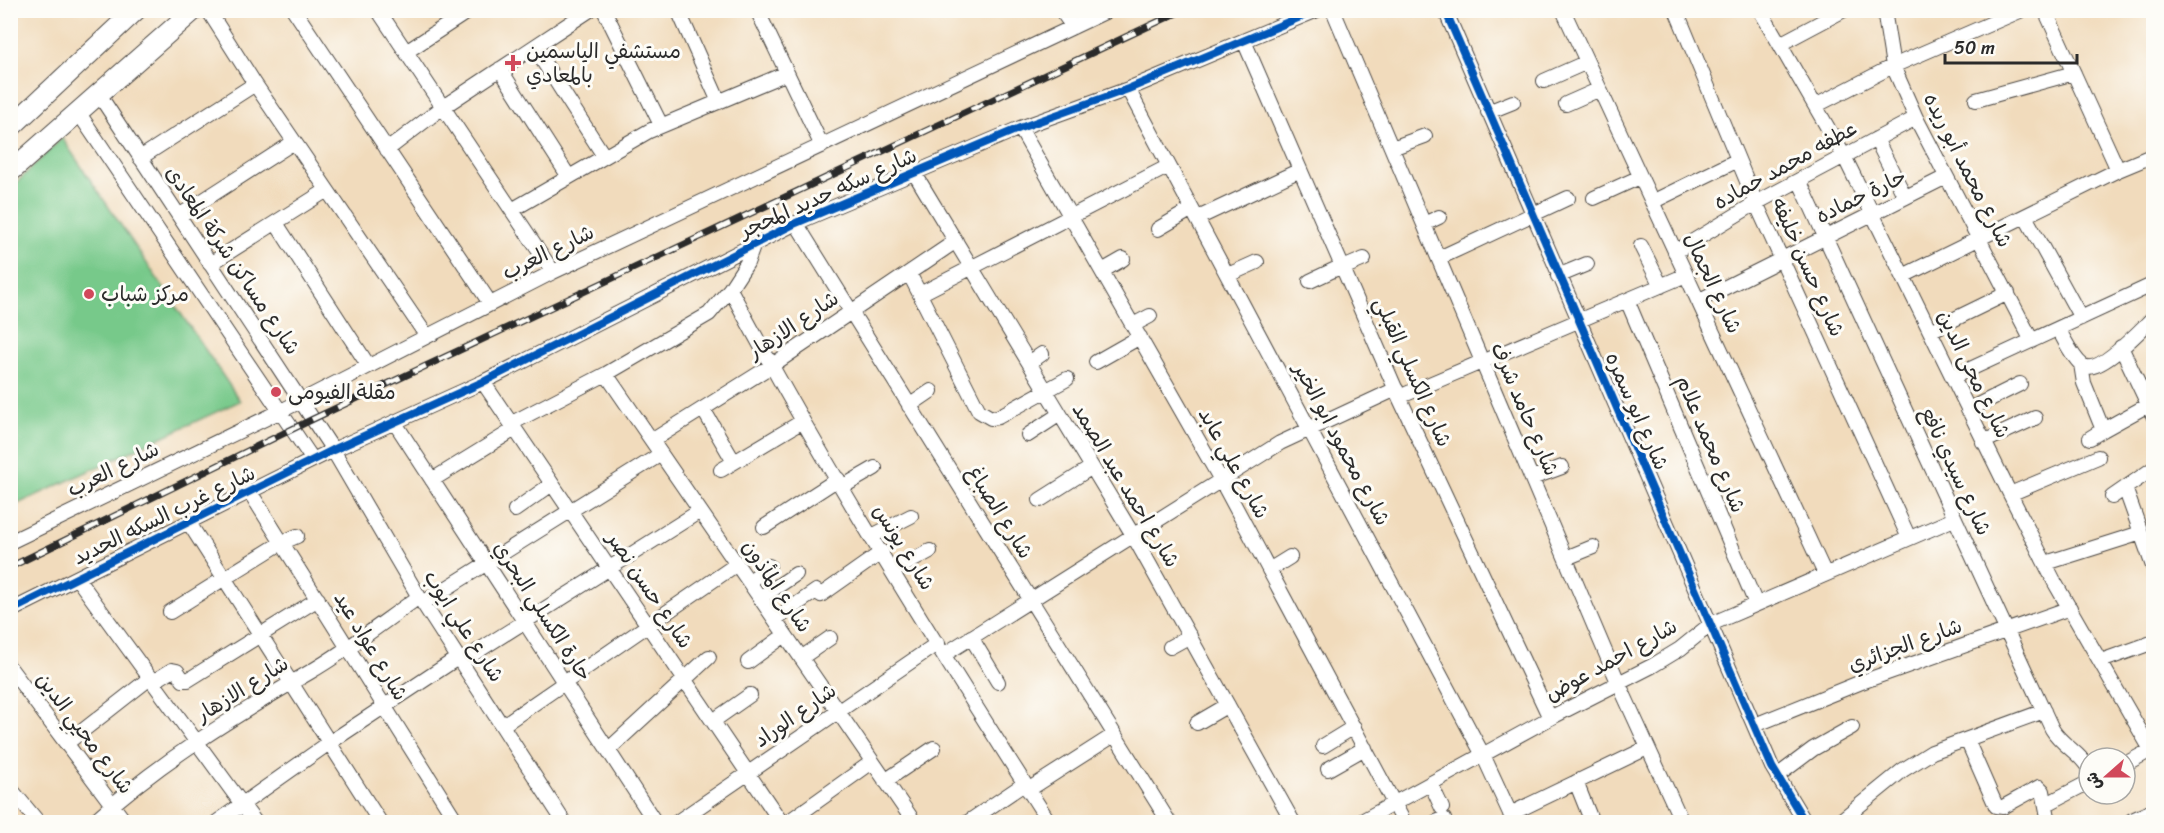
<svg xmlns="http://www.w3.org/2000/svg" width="2164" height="833" font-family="Sriracha,'Playpen Sans Arabic',sans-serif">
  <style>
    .grass { fill: #77c98a; stroke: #517a5a; stroke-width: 1.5 }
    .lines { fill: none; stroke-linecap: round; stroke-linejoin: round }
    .street-casing { stroke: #494541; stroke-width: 16 }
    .secondary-casing { stroke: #494541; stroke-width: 22 }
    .street { stroke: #fff; stroke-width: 14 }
    .secondary { stroke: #fff; stroke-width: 20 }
    .rail-casing { stroke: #2b2b2b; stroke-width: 7 }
    .rail { stroke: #fdfcf7; stroke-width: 4.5; stroke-dasharray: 14; stroke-linecap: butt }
    .cycleway-casing { stroke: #fdfcf7; stroke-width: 11 }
    .cycleway { stroke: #0057b8; stroke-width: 8 }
    .poi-dot { fill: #d1495b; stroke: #fdfcf7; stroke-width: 2 }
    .labels { text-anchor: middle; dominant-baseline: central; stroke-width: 6; stroke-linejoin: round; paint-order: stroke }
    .poi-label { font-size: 21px; fill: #2b2b2b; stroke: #fdfcf7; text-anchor: start }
    .street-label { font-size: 21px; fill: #2b2b2b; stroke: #fdfcf7 }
  </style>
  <rect width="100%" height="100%" fill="#fdfcf7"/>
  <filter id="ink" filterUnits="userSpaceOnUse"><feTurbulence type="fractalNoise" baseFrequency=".0167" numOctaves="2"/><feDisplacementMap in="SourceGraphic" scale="12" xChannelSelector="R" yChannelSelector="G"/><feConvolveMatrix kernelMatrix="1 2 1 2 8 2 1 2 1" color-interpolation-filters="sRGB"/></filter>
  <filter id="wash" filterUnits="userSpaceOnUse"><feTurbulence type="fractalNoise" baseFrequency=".008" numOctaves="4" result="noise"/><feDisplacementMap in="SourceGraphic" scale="24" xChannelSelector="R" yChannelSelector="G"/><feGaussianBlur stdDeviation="1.35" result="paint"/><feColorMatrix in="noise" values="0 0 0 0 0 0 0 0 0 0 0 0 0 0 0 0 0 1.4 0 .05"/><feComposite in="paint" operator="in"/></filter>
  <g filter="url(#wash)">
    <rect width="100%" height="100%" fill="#f1dbbc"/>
    <path class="grass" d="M62,138l178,263 -229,106v-319z"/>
  </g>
  <g filter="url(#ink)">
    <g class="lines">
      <g class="street-casing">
        <path id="street" d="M208,10l47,74 171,251
          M294,10l196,293
          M378,10l175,262
          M604,10l57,115
          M678,10l41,92
          M757,10l65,136
          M1061,10l12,17
          M1333,10l285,672 64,140
          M1445,10l327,757 33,55
          M1563,10l262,564
          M1676,10l80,193 153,335
          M1760,10l84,146 166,338 45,89 99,172
          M1884,10l9,56 23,52 116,223
          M2045,10l73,160
          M1244,41l155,356 151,321
          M1780,44l64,-34
          M534,47l70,109
          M406,52l64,-42
          M500,69l69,108
          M1544,81l43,-19
          M1128,89l356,668 30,65
          M98,93l235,357 86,147 145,225
          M1976,100l98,-27
          M1566,104l34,-15
          M1817,105l76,-39 129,-56
          M78,112l235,348
          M1488,112l25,-10
          M1020,128l201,352 183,342
          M1876,139l29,58
          M1392,148l33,-12
          M387,150l56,-43 147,-97
          M140,158l115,-74
          M915,174l218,361 160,287
          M1799,180l253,549c10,17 28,23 37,40
          M1594,198l46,-21
          M1652,202l86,-42
          M512,210l137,-79 138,-58
          M179,216l115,-74
          M2025,216l56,102
          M1198,218l102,-48
          M276,223l92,142
          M796,223l373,599
          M1424,224l15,-7
          M1158,229l34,-20
          M1641,246l20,40
          M1675,252l81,-49 160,-85
          M1439,258l129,-60
          M210,264l117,-74
          M1343,268l21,-9
          M1102,271l21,-12
          M909,273l70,138 12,7 7,-1 69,-38
          M1228,275l29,-13
          M1558,276l29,-12
          M1903,276l215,-106 36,-15
          M1310,281l32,-15
          M730,289c97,183 208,359 319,533
          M920,294l249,-128
          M1627,300l129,304
          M1698,301l248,-124
          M1133,325l17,-9
          M2058,329c7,11 14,28 24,36 16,12 60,-37 72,-48
          M1930,331l78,-38
          M2121,347l33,70
          M1096,362l44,-25
          M1029,363l13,-9
          M2081,364l3,19 19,47 45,-25
          M606,374l308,448
          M1953,377l201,-93
          M483,382l298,440
          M1399,397l287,-122
          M909,406l22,-15
          M703,409l31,53
          M1968,410l52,-26
          M395,423l260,399
          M512,423l94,-49 103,-60 21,-25 17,-26 7,-19
          M1028,435l32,-21
          M2090,438l13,-8
          M653,440l118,-74 185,-125
          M1983,442l52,-24
          M721,470l82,-49
          M1532,478l30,-11
          M432,480l83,-51
          M842,487l33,-19
          M2125,488l29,81
          M250,492l207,330
          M2010,494l88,-37
          M2112,497l42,-29
          M1040,500l52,-33
          M515,510l37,-26
          M189,523l191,299
          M764,527l74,-48
          M872,536l39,-20
          M10,542l271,-131 272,-139 556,-262
          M1566,558l27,-11
          M2046,563l95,-30
          M1269,570l21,-13
          M893,571l37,-20
          M77,578l178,244
          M749,582l20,-16
          M760,598l36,-24
          M423,603l238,-149
          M10,611l323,-161 150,-68 313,-159 224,-95 108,-39 189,-79
          M170,612l111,-69 16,-7
          M775,619l41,-28 5,4 61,-43
          M971,637l27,45
          M1170,647l20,-11
          M945,654l335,-211 116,-54
          M801,658l29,-20
          M462,661l238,-150
          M2101,661l53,-19
          M748,662l37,-27
          M10,668l115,154
          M153,682l19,-12 5,1 6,9h5l130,-81
          M713,721l37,-26
          M1197,723l31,-18
          M503,725l234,-161
          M1755,725l104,-42 211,-75
          M1967,740l29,66 7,1 36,-20 4,4 6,31
          M67,743l83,-65
          M1323,746l31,-19
          M608,750l101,-93
          M2125,764l26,-14
          M1328,769l37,-21
          M1777,776l36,-27 39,-22
          M885,781l49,-33
          M1576,782l16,40
          M1431,784l11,24
          M10,788l28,34
          M1028,790l86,-55
          M2047,804l42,-22
          M1510,814l137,-66
          M2132,820l22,-10
          M93,822c65,-59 141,-106 217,-150 38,-22 73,-50 109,-75
          M217,822l112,-79 130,-86
          M677,822l261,-179
          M788,822l84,-60
          M968,822l56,-38
          M1360,822l190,-104 102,-52 28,-17 31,-25 243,-105
          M1436,822l8,-3
          M1839,822l64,-52 29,-18 112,-41"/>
      </g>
      <g class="secondary-casing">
        <path id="secondary" d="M10,128l126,-118
          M10,172l184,-162"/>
      </g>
      <use href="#street" class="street"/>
      <use href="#secondary" class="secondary"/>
      <g class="rail-casing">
        <path id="rail" d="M10,567l303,-148 870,-409"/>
      </g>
      <use href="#rail" class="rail"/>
      <g class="cycleway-casing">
        <path id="cycleway" d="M1445,10l327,757 33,55
          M10,611l323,-161 150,-68 313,-159 224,-95 108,-39 189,-79"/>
      </g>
      <use href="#cycleway" class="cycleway"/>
    </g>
  </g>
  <g class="poi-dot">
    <path d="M510 54h6v6h6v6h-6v6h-6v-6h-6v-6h6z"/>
    <circle cx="89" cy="294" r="6"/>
    <circle cx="276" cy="392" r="6"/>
  </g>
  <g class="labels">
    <g class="poi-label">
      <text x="526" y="51">مستشفي الياسمين<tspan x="526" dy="24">بالمعادي</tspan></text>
      <text x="101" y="294">مركز شباب</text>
      <text x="288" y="392">مقلة الفيومى</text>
    </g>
    <g class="street-label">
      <text transform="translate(1785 165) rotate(-29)">عطفه محمد حماده</text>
      <text transform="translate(1968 170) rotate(63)">شارع محمد أبو ريده</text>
      <text transform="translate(828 193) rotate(-24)">شارع سكه حديد المحجر</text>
      <text transform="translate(1861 196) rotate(-26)">حارة حماده</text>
      <text transform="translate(548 252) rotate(-26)">شارع العرب</text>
      <text transform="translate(233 260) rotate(56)">شارع مساكن شركة المعادى</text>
      <text transform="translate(1808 267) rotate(66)">شارع حسن خليفه</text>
      <text transform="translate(1713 283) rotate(65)">شارع الجمال</text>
      <text transform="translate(793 325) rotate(-34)">شارع الازهار</text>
      <text transform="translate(1413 372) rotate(66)">شارع الكسلي القبلي</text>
      <text transform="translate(1974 374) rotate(64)">شارع محى الدين</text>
      <text transform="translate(1525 409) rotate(67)">شارع حامد شرف</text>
      <text transform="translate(1637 411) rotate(66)">شارع ابو سمره</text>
      <text transform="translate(1342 444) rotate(62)">شارع محمود ابو الخير</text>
      <text transform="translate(1711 444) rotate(67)">شارع محمد علام</text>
      <text transform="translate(1234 463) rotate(61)">شارع علي عابد</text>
      <text transform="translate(113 469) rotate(-26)">شارع العرب</text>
      <text transform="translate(1956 471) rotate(65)">شارع سيدي نافع</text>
      <text transform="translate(1126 485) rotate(59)">شارع احمد عبد الصمد</text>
      <text transform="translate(1000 512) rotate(58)">شارع الصباغ</text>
      <text transform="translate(164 515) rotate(-26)">شارع غرب السكه الحديد</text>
      <text transform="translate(904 547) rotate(58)">شارع يونس</text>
      <text transform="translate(777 586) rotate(56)">شارع المأذون</text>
      <text transform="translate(650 590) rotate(56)">شارع حسن نصر</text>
      <text transform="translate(543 611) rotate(57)">حارة الكسلي البحري</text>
      <text transform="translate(464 626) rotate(57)">شارع علي ايوب</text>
      <text transform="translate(1905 645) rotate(-20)">شارع الجزائري</text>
      <text transform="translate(371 646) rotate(59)">شارع عواد عيد</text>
      <text transform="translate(1611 660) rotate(-29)">شارع احمد عوض</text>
      <text transform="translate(242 689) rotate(-32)">شارع الازهار</text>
      <text transform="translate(795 715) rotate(-35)">شارع الوراد</text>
      <text transform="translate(85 733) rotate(53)">شارع محيي الدين</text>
    </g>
  </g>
  <rect width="2164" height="833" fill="none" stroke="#fdfcf7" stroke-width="36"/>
  <g transform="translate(2107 776) rotate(249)"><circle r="28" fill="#fdfcf7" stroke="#a9a8a5" stroke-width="1.5"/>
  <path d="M0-4.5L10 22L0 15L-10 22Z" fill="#d1495b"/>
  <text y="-9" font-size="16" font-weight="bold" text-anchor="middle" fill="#2b2b2b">ش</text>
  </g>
  <path d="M1945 54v9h132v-9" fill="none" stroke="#2b2b2b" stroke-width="3"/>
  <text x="1954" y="54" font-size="18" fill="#2b2b2b" stroke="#fdfcf7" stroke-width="4.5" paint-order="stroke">50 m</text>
</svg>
